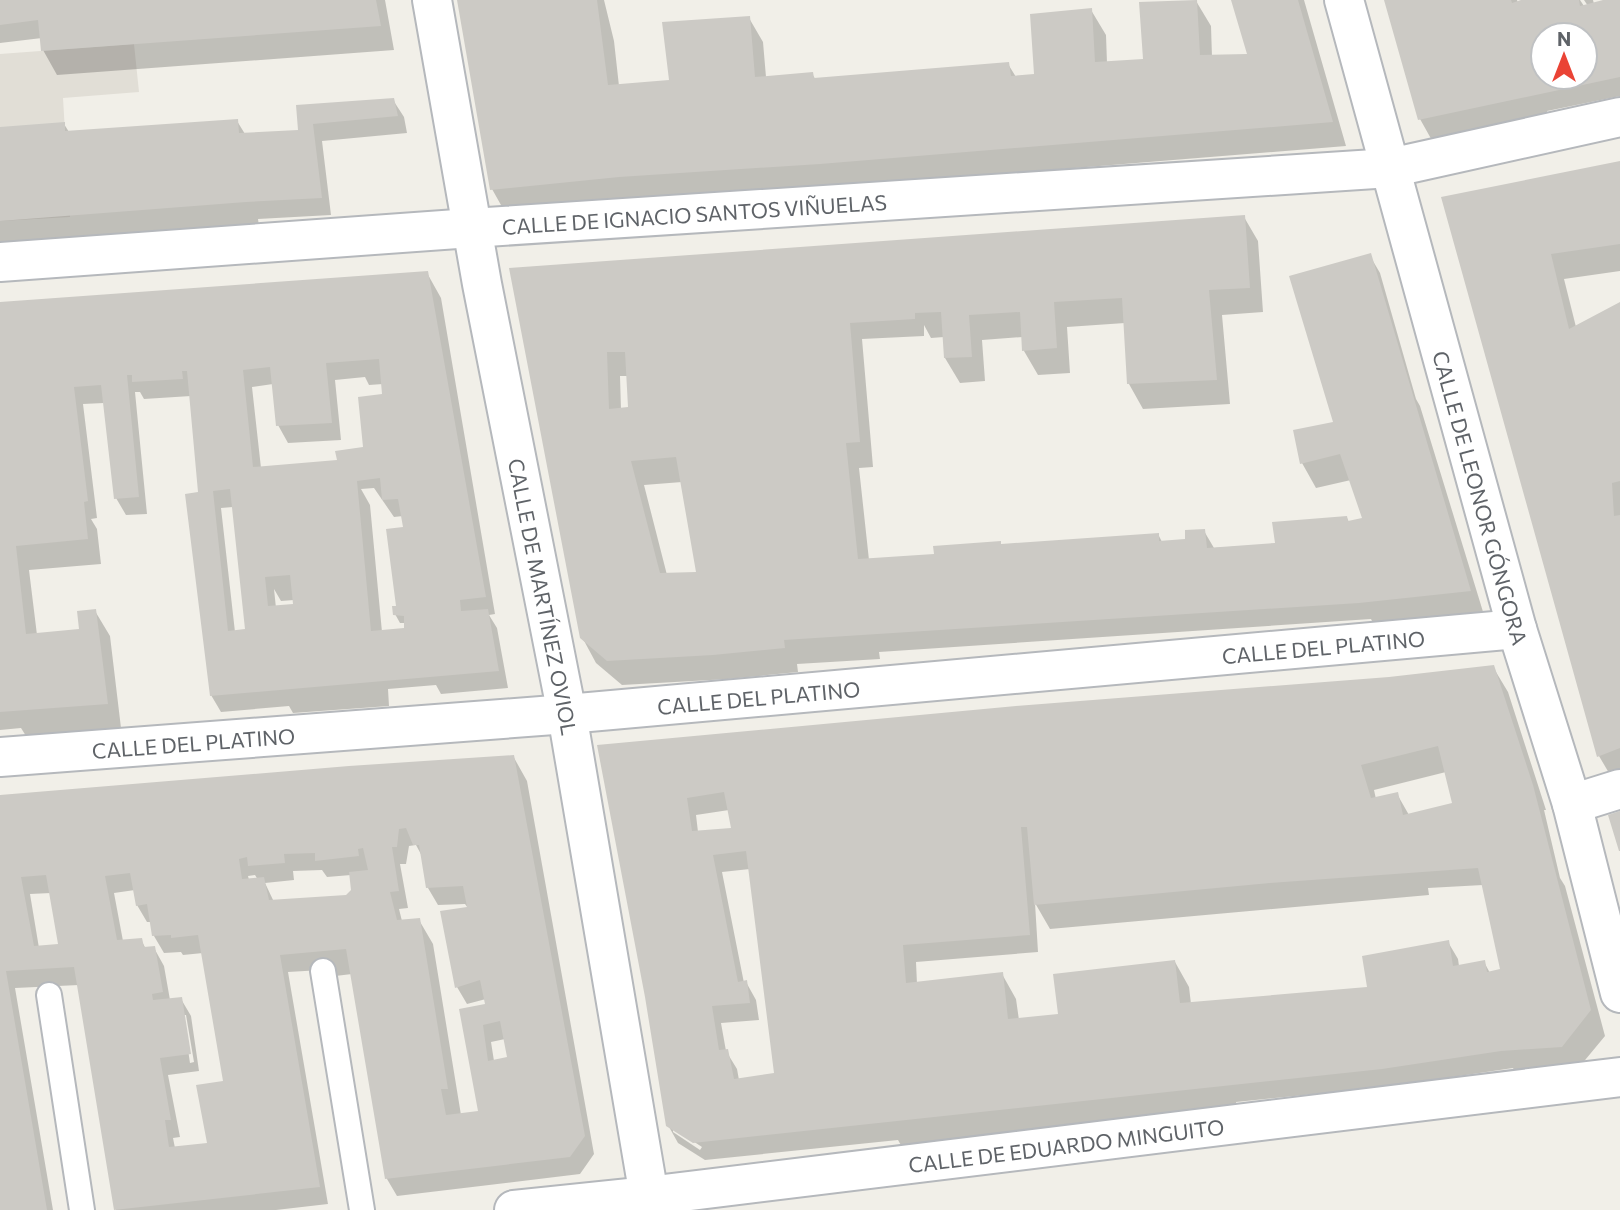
<svg xmlns="http://www.w3.org/2000/svg" width="1620" height="1210" font-family="Commissioner,sans-serif">
  <style>
    .education { fill: #e1ded6 }
    .shadow { fill: #0003; fill-rule: evenodd }
    .building { fill: #cccac5; fill-rule: evenodd }
    .lines { fill: none; stroke-linecap: round; stroke-linejoin: round }
    .service-casing { stroke: #b5b8bc; stroke-width: 28 }
    .minor-casing { stroke: #b5b8bc; stroke-width: 42 }
    .service { stroke: #fff; stroke-width: 24 }
    .minor { stroke: #fff; stroke-width: 38 }
    .labels { text-anchor: middle; dominant-baseline: central; stroke-width: 5; stroke-linejoin: round; paint-order: stroke }
    .street-label { font-size: 21px; fill: #5f6368; stroke: #fff }
  </style>
  <rect width="100%" height="100%" fill="#f1efe8"/>
  <path class="education" d="M134,44l5,48 -76,6 7,119 -70,4v-167z"/>
  <path class="shadow" d="M0,0h385l9,50 -337,25 -14,-25 -1,-12 -42,5z
    M459,0h145l10,41 5,45 52,-4 78,-64 14,24 3,35 46,-3 4,6 192,-16 8,13 20,-2 55,-65 15,25 1,28 38,-2 51,-60 15,25 1,31 38,-2 -17,-55h71l42,146 -840,68 -14,-25z
    M1386,0h131l1,3 10,-3h52l4,6h4l-4,-6h9l1,4 26,-4v96l-73,15 2,8 -115,25 -14,-25zM1543,35h42v42h-42z
    M393,100l11,17 3,16 -85,8 9,74 -73,4 1,7 -259,20v-117l64,-5 5,8 168,-11 8,13 55,-2 -2,-25z
    M1620,163v108l-56,8 12,48 44,-23v465l-11,4 -10,-17 -156,-557z
    M1244,217l14,24 5,71 -41,3 8,89 -87,5 -14,-25 -4,-61 -58,4 3,46 -32,2 -14,-24 -1,-14 -41,3 3,41 -25,2 -15,-25 -1,-21 -13,1 -7,-13v11l-62,3 11,128 -14,1 10,92 67,-5 65,-10 157,-11 4,8 24,-1 18,-10 10,17 63,-4 70,-26 2,4 16,-3 -14,-39 -35,8 -14,-25 33,-40 35,-167 10,17 36,126 4,7 64,209 -109,12 -4,-8 -492,33 1,7 -83,5 1,8 -70,7 -106,6 -26,-22 -14,-26 -71,-367zM620,376h8l2,33 -9,1zM682,482l16,92 -31,1 -23,-90z
    M427,273l14,25 54,316 -6,1 8,13 11,60 -67,6 -5,-9 -48,4 1,17 -96,7 -4,-7 -68,6 -10,-17 -11,-201 -9,-98 -47,3 -4,-7h-5l12,122 -21,1 -10,-17 -12,-95 -21,1 14,114 -6,1 6,10 4,35 -72,6 8,65 44,-4 14,-20 15,25 11,92 -95,8 -5,-8 -21,2v-426zM365,377l4,8 14,-1 1,12 -21,53 -24,12 -78,7 -9,-81 21,-3 5,41 10,18 53,-3 -6,-60zM374,488l20,29 9,-1 2,13 -7,79 -3,6 5,9h5v7l-23,2 -12,-127 -9,-16zM233,507l14,124 -12,1 -14,-124zM274,589l7,12 13,-1 1,6 -19,2z
    M1493,667l15,25 38,118h-2l16,68 5,8 40,150 -29,35 -59,5 -4,-8 -121,18 -156,16 1,8 -335,37 -4,-7 -193,20 -27,-17 -10,-18 -22,-128 -47,-251 790,-67zM1446,772l8,33 -45,10 -12,-21 -21,5 -2,-9zM729,810l5,20 -36,2 -2,-17zM750,869l26,206 -37,5 -2,-11 -11,-18 -5,-28 38,-3 -3,-20 -10,-18 -2,1 -22,-111zM1483,885l19,86 -12,2 -6,-11 -25,4 -1,-7 -10,-17 -79,46 -178,16 -2,-17 -14,-25 -115,54 -41,4 -3,-21 -14,-25 -85,10 -1,-22 122,-10 -3,-49 15,26 379,-34 -1,-7zM673,1128l29,19 -2,3 -27,-18z
    M513,756l14,25 67,373 -14,20 -183,22 -10,-17 -35,-205 -25,3 -5,-7 -34,2 40,232 -52,6h-160l-37,-225 -64,3 38,222h-53v-413zM416,845l7,13 5,30 10,17 27,-1 3,4 -11,79 10,17 19,-5 1,7 -26,4 19,103 -19,2 -28,-171 -14,-24 -17,1 -3,-12 9,-1 -8,-44h6l3,-18zM322,870l5,7 24,-2 2,16 -6,5 -73,6 -9,-19 29,-3 -1,-9zM255,875l3,5h-9l-1,-4zM135,890l2,15 10,17h5l2,14 10,17 17,-1 2,3 20,-2 22,129 -16,63 -34,3 -2,-10 7,-1 -12,-62 31,-4 -8,-55 -10,-17 -11,1 -6,-34 -10,-18 -8,1 -5,-9 -18,1 -9,-48zM51,893l9,53 -21,2 -9,-54zM183,1015h3l8,47 -4,1zM505,1039l4,19 -15,3 -3,-19z"/>
  <path class="building" d="M0,0h376l5,26 -340,25 -3,-31 -38,5z
    M457,0h140l11,85 61,-5 -7,-58 88,-6 5,61 58,-5 1,6 195,-16 2,14 23,-2 -4,-60 62,-6 3,54 48,-3 -4,-57 58,-2 3,55 47,-1 -16,-54h67l35,122 -513,42 -201,13 -129,13z
    M1384,0h127l1,3 9,-3h58l1,6 23,-6h17v77l-202,43zM1543,35h42v42h-42z
    M394,98l4,18 -85,8 9,74 -76,4 -246,19v-94l65,-5v9l173,-12 1,14 59,-3 -2,-25z
    M1620,161v83l-69,10 18,75 51,-27v179l-8,2 2,33 6,-1v233l-23,9 -156,-560z
    M1245,215l5,73 -41,2 8,90 -90,4 -5,-86 -68,4 3,46 -35,3 -2,-39 -51,3 3,42 -28,1 -3,-46 -26,1v6l-65,4 10,119 -14,1 12,116 76,-5 -1,-8 68,-5v3l158,-11v8l26,-2v-9l20,-1 2,19 68,-5 -3,-21 75,-6 1,5 14,-3 -22,-64 -40,10 -7,-34 40,-8 -44,-146 82,-23 100,338 -112,12 -575,37 1,8 -72,7 -106,6 -27,-23 -71,-370zM607,352h18l3,55 -19,2zM676,457l20,115 -36,1 -29,-112z
    M428,271l58,326 -26,3 1,11 27,-2 11,62 -289,25 -25,-202 13,-2 -11,-121h-5l1,8 -51,3v-7h-5l12,122 -25,2 -13,-114 -27,2 14,114 -4,1 4,37 -72,7 10,88 53,-5 -2,-18 19,-2 12,95 -108,8v-410zM379,359l3,35 -24,3 5,50 -28,4 2,9 -84,7 -10,-97 27,-3 6,59 56,-3 -6,-60zM380,478l2,22 16,-1 5,28 -17,2 10,77h-4l1,9 11,1v12l-33,3 -14,-150zM230,489l15,140 -17,2 -15,-140zM290,575l3,29 -25,2 -3,-29z
    M1494,665l39,120 58,225 -29,37 -61,4 -119,18 -689,74 -27,-17 -21,-129 -48,-252 419,-39 373,-29zM1438,746l14,57 -49,12 -5,-23 -27,6 -10,-33zM724,792l7,36 -39,3 -5,-33zM1021,827h6l7,78 236,-22 208,-15 22,101 -13,3 -2,-12 -32,6 -4,-26 -87,16 5,31 -187,16 -5,-43 -122,14 5,40 -50,5 -5,-47 -97,11 -3,-38 127,-10zM746,851l28,222 -40,6 -6,-30 -9,1 -7,-44 38,-3 -3,-23 -9,2 -25,-127z
    M514,755l71,381 -15,21 -185,22 -39,-230 -66,6 40,232 -206,23 -40,-243 -68,4 41,239h-47v-415l349,-29zM406,828l7,17h6l7,43 37,-2 4,21 -27,4 15,77 25,-8 5,24 -26,5 19,102 -32,4 -5,-26h7l-28,-171 -23,2 -7,-28 9,-1 -7,-44h5l2,-18zM363,848l5,22 -19,2 2,18 -5,5 -77,5 -5,-23 -22,2 -3,-20 8,-2 1,9 37,-3 -1,-9 31,-1v8l44,-5 -1,-7zM130,873l6,33 11,-2 5,32 19,-1v3l27,-3 25,146 -27,4 11,58 -38,4 -4,-27h6l-11,-62 31,-4 -9,-57 -29,3 -1,-6 11,-2 -8,-46 -11,1 -2,-9 -25,2 -12,-64zM46,875l12,69 -24,2 -13,-69zM500,1021l7,36 -19,4 -5,-36z
    M1620,811v40h-1l-11,-36z"/>
  <g class="lines">
    <g class="service-casing">
      <path id="service" d="M323,971l39,239
        M49,995l33,215"/>
    </g>
    <g class="minor-casing">
      <g id="minor">
        <path id="s1" d="M432,0l50,284 85,430 82,482 -3,14"/>
        <path id="s2" d="M1344,0l173,629 55,175 48,189"/>
        <path id="s3" d="M0,262l471,-34 919,-60 230,-51"/>
        <path id="s4" d="M0,757l567,-43 950,-85"/>
        <path d="M1572,804l48,-15"/>
        <path id="s5" d="M514,1210l135,-14 971,-119"/>
      </g>
    </g>
    <use href="#service" class="service"/>
    <use href="#minor" class="minor"/>
  </g>
  <g class="labels">
    <g class="street-label">
      <text stroke="none"><textPath href="#s3" startOffset="696">CALLE DE IGNACIO SANTOS VIÑUELAS</textPath></text>
      <text stroke="none"><textPath href="#s2" startOffset="516">CALLE DE LEONOR GÓNGORA</textPath></text>
      <text stroke="none"><textPath href="#s1" startOffset="607">CALLE DE MARTÍNEZ OVIOL</textPath></text>
      <text stroke="none"><textPath href="#s4" startOffset="1328">CALLE DEL PLATINO</textPath></text>
      <text stroke="none"><textPath href="#s4" startOffset="761">CALLE DEL PLATINO</textPath></text>
      <text stroke="none"><textPath href="#s4" startOffset="194">CALLE DEL PLATINO</textPath></text>
      <text stroke="none"><textPath href="#s5" startOffset="556">CALLE DE EDUARDO MINGUITO</textPath></text>
    </g>
  </g>
  <g transform="translate(1564 56)"><circle r="33" fill="#ffffff" stroke="#bfc1c3" stroke-width="2"/>
  <path d="M0-5L12 26L0 18L-12 26Z" fill="#ea4335"/>
  <text y="-10" font-size="19" font-weight="bold" text-anchor="middle" fill="#5f6368">N</text>
  </g>
</svg>
